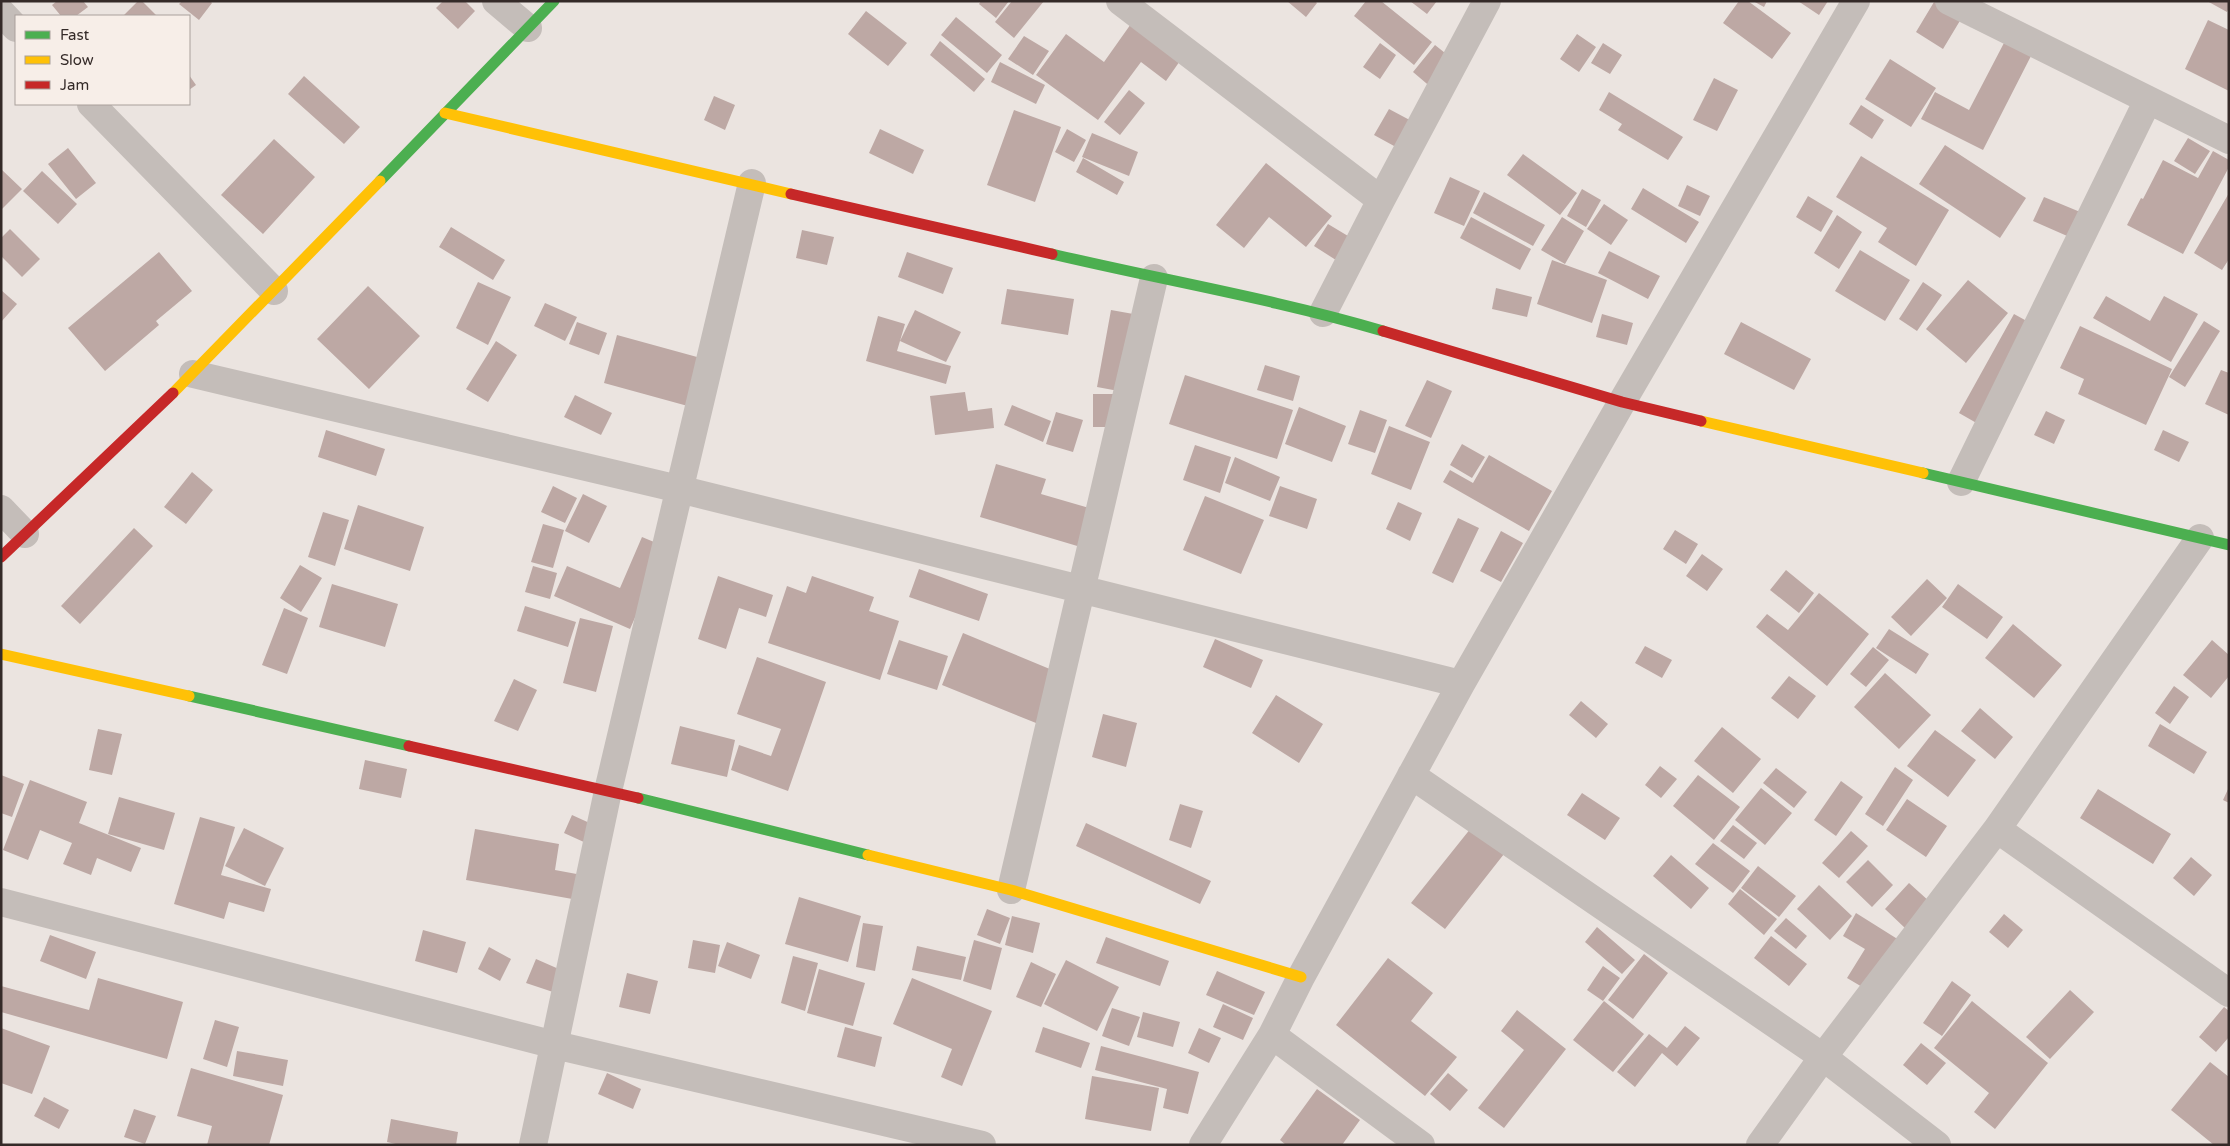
<svg xmlns="http://www.w3.org/2000/svg" width="2230" height="1146" font-family="'Varela Round',sans-serif">
  <style>
    .building { fill: #bda8a4 }
    .lines { fill: none; stroke-linecap: round; stroke-linejoin: round }
    .street { stroke: #c4bdb9; stroke-width: 28 }
    .fast { stroke: #4caf50; stroke-width: 11 }
    .slow { stroke: #ffc107; stroke-width: 11 }
    .jam { stroke: #c62828; stroke-width: 11 }
  </style>
  <rect width="100%" height="100%" fill="#ebe4e0"/>
  <path class="building" d="M57,1h26l5,6 -12,9h-15l-9,-11z
    M138,1h4l15,15h-34z
    M182,1h28l2,2 -13,17 -20,-16z
    M443,1h22l10,10 -17,18 -22,-21z
    M981,1h28l-13,17 -17,-14z
    M1012,1h32l-30,37 -19,-16z
    M1287,1h28l2,2 -11,14z
    M1366,1h15l51,41 -18,23 -60,-49z
    M1410,1h27l-10,13z
    M1739,1h9l43,32 -19,26 -49,-36z
    M1753,1h14l-3,6z
    M1798,1h30l-9,14z
    M2207,1h22v7l-2,4z
    M1934,2l27,17 -18,30 -27,-17z
    M866,11l41,32 -19,23 -40,-32z
    M956,17l46,38 -15,18 -46,-38z
    M2208,20l21,10v61l-44,-22z
    M1133,21l49,37 -16,23 -25,-19 -43,58 -62,-45 30,-41 38,28z
    M1577,34l19,13 -17,25 -19,-13z
    M1024,36l25,15 -16,24 -25,-16z
    M940,41l45,38 -11,13 -44,-37z
    M2005,41l27,13 -49,96 -62,-31 14,-27 34,18z
    M1380,43l16,12 -16,24 -17,-12z
    M1603,43l19,12 -12,19 -19,-11z
    M1435,45l20,16 -22,28 -20,-17z
    M1890,59l46,29 -25,39 -46,-28z
    M1000,62l45,23 -9,19 -45,-22z
    M189,75l7,10 -7,5z
    M304,76l56,51 -16,17 -56,-50z
    M1714,78l24,12 -21,41 -24,-11z
    M1129,90l16,13 -25,32 -16,-13z
    M1609,92l74,45 -15,23 -50,-30 4,-6 -23,-14z
    M714,96l21,9 -10,25 -21,-10z
    M1861,105l23,15 -12,19 -23,-15z
    M1389,109l30,16 -14,27 -31,-17z
    M1014,110l47,17 -26,75 -48,-17z
    M880,129l44,21 -11,24 -44,-21z
    M1067,129l19,11 -12,22 -19,-10z
    M1092,133l46,19 -9,24 -47,-19z
    M2188,138l22,13 -15,23 -21,-13z
    M274,139l41,38 -52,57 -42,-39z
    M1945,145l81,53 -26,40 -81,-54z
    M68,148l28,35 -20,16 -28,-35z
    M2213,151l16,9v7l-46,87 -56,-29 14,-27 2,1 20,-39 35,18z
    M1523,154l54,39 -17,22 -53,-40z
    M1861,156l88,54 -33,56 -38,-24 9,-14 -51,-31z
    M1083,158l41,24 -7,13 -41,-23z
    M1266,163l66,53 -26,31 -37,-30 -25,31 -28,-23z
    M1,169l21,20 -21,21z
    M42,171l35,33 -19,20 -35,-33z
    M1450,177l30,14 -16,35 -30,-13z
    M1687,185l23,11 -10,20 -22,-10z
    M1643,188l56,34 -13,21 -55,-34z
    M1582,189l19,11 -15,27 -19,-11z
    M1484,192l61,33 -12,21 -60,-33z
    M2229,193v66l-7,11 -28,-17z
    M1808,196l25,15 -12,21 -25,-15z
    M2044,197l41,17 -11,25 -41,-18z
    M1604,204l24,16 -17,25 -24,-16z
    M1837,215l25,17 -23,37 -25,-16z
    M1471,217l60,32 -11,21 -60,-32z
    M1562,217l22,14 -19,33 -24,-14z
    M1328,224l25,15 -14,23 -25,-16z
    M451,227l54,33 -12,20 -54,-33z
    M10,229l30,30 -18,18 -21,-21v-18z
    M802,230l32,7 -7,28 -31,-7z
    M1860,250l50,30 -25,41 -50,-30z
    M1609,251l51,25 -12,23 -50,-26z
    M159,252l33,39 -36,30 3,4 -54,46 -37,-43z
    M907,252l46,16 -10,26 -45,-17z
    M1552,260l55,20 -15,43 -55,-19z
    M1968,280l40,33 -42,50 -40,-34z
    M478,282l33,15 -23,48 -32,-17z
    M1923,282l19,13 -25,36 -18,-12z
    M368,286l52,50 -51,53 -52,-50z
    M1496,288l36,9 -5,20 -35,-8z
    M1007,289l67,10 -6,36 -67,-11z
    M1,290l16,14 -16,18z
    M2106,296l44,25 14,-25 34,18 -27,48 -78,-44z
    M545,303l32,14 -12,24 -31,-15z
    M915,310l46,22 -15,30 -46,-21z
    M1111,310l28,5 -15,77 -27,-5z
    M1602,314l31,9 -6,22 -31,-8z
    M2014,314l29,16 -56,99 -28,-16z
    M878,316l27,8 -8,27 54,15 -5,18 -80,-23z
    M2204,321l16,10 -35,56 -16,-10z
    M577,322l30,11 -8,22 -30,-11z
    M1741,322l70,37 -17,31 -70,-36z
    M2080,326l92,43 -26,56 -68,-31 6,-15 -24,-11z
    M617,335l91,25 -13,48 -91,-25z
    M496,341l21,14 -29,47 -22,-13z
    M1265,365l35,11 -7,25 -36,-11z
    M2221,370l8,3v42l-24,-11z
    M1185,375l108,35 -16,49 -108,-35z
    M1427,380l25,11 -21,47 -26,-12z
    M965,392l3,19 24,-3 2,20 -59,7 -5,-39z
    M1093,394h36v33h-36z
    M575,395l37,18 -11,22 -37,-18z
    M1012,405l39,16 -8,21 -39,-17z
    M1299,407l47,19 -14,36 -47,-18z
    M1360,410l27,10 -12,33 -27,-9z
    M2046,411l19,9 -11,24 -20,-9z
    M1056,412l27,8 -10,32 -27,-8z
    M1389,426l41,16 -19,48 -40,-16z
    M326,430l59,19 -9,27 -58,-19z
    M2163,430l26,12 -10,20 -25,-12z
    M1462,444l23,13 -13,21 -22,-13z
    M1195,445l36,12 -11,36 -37,-13z
    M1489,455l63,36 -23,40 -86,-49 7,-12 23,13z
    M1235,457l45,20 -10,24 -45,-18z
    M996,464l50,15 -5,15 55,16 -12,38 -104,-31z
    M192,472l21,18 -27,34 -22,-17z
    M553,486l24,12 -12,25 -24,-11z
    M1280,486l37,13 -10,30 -38,-13z
    M583,494l24,12 -18,37 -24,-12z
    M1205,496l59,24 -23,54 -58,-24z
    M1398,502l24,11 -12,28 -24,-12z
    M358,505l66,22 -14,44 -66,-22z
    M323,512l26,8 -14,46 -27,-9z
    M1458,518l21,10 -26,55 -21,-10z
    M543,524l21,6 -11,38 -22,-6z
    M134,528l19,18 -73,78 -19,-18z
    M1675,530l23,14 -12,20 -23,-15z
    M1501,531l22,12 -22,39 -21,-11z
    M642,537l24,10 -36,82 -76,-33 13,-30 53,22z
    M1702,554l21,15 -16,22 -21,-15z
    M300,565l22,13 -21,34 -21,-14z
    M533,566l24,7 -7,26 -25,-7z
    M919,569l69,25 -9,27 -70,-24z
    M1786,570l28,23 -15,20 -29,-23z
    M718,576l55,19 -7,22 -27,-9 -13,41 -28,-10z
    M812,576l62,21 -5,14 30,10 -19,59 -112,-37 19,-57 19,7z
    M1927,579l20,19 -36,38 -20,-19z
    M332,584l66,20 -13,43 -66,-20z
    M1958,584l45,33 -16,22 -45,-32z
    M1819,593l50,41 -42,52 -71,-59 11,-13 21,16z
    M525,606l51,16 -8,25 -51,-16z
    M284,608l24,10 -21,56 -25,-9z
    M580,618l33,8 -17,66 -33,-9z
    M2013,624l49,41 -28,33 -49,-40z
    M1889,629l40,25 -13,20 -40,-26z
    M963,633l94,39 -21,51 -94,-38z
    M1215,639l48,21 -12,28 -48,-21z
    M899,640l49,16 -11,34 -50,-16z
    M2212,640l17,15v21l-18,22 -28,-23z
    M1645,646l27,14 -10,18 -27,-15z
    M1873,647l16,13 -23,27 -16,-13z
    M757,657l69,25 -38,109 -57,-21 8,-25 32,11 10,-27 -44,-15z
    M1885,673l46,42 -32,34 -45,-42z
    M1789,676l27,20 -18,23 -27,-21z
    M514,679l23,11 -19,41 -24,-10z
    M2174,686l15,11 -19,27 -15,-11z
    M1276,695l47,29 -24,39 -47,-30z
    M1581,701l27,23 -12,14 -27,-23z
    M1980,708l33,29 -18,22 -34,-28z
    M1103,714l34,9 -11,44 -34,-10z
    M2160,724l47,28 -13,22 -46,-28z
    M680,726l55,14 -8,37 -56,-13z
    M1722,727l39,32 -28,34 -39,-32z
    M98,729l24,5 -10,41 -23,-5z
    M1935,730l41,30 -28,37 -41,-31z
    M365,760l42,9 -6,29 -42,-9z
    M1660,766l17,13 -16,19 -16,-13z
    M1895,767l18,13 -30,46 -18,-12z
    M1776,768l31,24 -13,16 -31,-25z
    M1,775l23,9 -12,33 -11,-4z
    M1698,775l42,32 -26,33 -41,-34z
    M30,780l57,22 -8,21 62,25 -10,24 -34,-14 -6,17 -28,-11 9,-21 -32,-13 -12,30 -25,-10z
    M1841,781l22,16 -27,39 -22,-16z
    M2229,787v16l-6,-3z
    M1761,788l31,25 -27,32 -30,-25z
    M2098,789l73,45 -18,30 -73,-46z
    M1582,793l38,25 -15,22 -38,-25z
    M119,797l56,16 -11,37 -56,-16z
    M1907,799l40,27 -21,31 -40,-27z
    M1180,804l23,7 -12,37 -22,-8z
    M572,815l33,15 -8,18 -33,-15z
    M200,817l35,10 -14,48 50,14 -7,23 -35,-10 -5,17 -50,-15z
    M1086,823l125,58 -11,23 -124,-58z
    M1733,825l24,18 -13,16 -24,-18z
    M244,828l40,20 -19,38 -40,-20z
    M1471,828l33,26 -59,75 -34,-26z
    M475,829l84,15 -4,26 27,5 -4,25 -112,-20z
    M1851,831l17,15 -29,32 -17,-15z
    M1713,843l37,28 -17,22 -38,-29z
    M1671,855l38,33 -18,21 -38,-33z
    M2191,857l21,18 -18,21 -21,-18z
    M1868,860l25,25 -21,22 -26,-25z
    M1758,866l38,30 -17,21 -38,-29z
    M1909,883l21,19 -24,27 -21,-20z
    M1819,885l33,31 -22,24 -33,-31z
    M1740,889l37,30 -13,16 -36,-31z
    M799,897l62,19 -13,46 -63,-18z
    M987,909l23,9 -10,26 -23,-9z
    M1856,913l43,27 -30,51 -22,-13 18,-29 -22,-13z
    M2004,914l19,16 -15,18 -19,-16z
    M1012,916l28,7 -7,30 -28,-8z
    M1786,918l21,18 -11,13 -22,-18z
    M863,923l20,3 -8,45 -19,-4z
    M1597,927l38,33 -13,14 -37,-32z
    M423,930l43,12 -9,31 -42,-12z
    M50,935l46,17 -10,27 -46,-18z
    M1771,936l36,28 -18,22 -35,-28z
    M1106,937l63,24 -9,25 -64,-23z
    M693,940l27,5 -5,28 -27,-5z
    M974,940l28,8 -11,42 -28,-9z
    M727,942l33,13 -9,24 -33,-13z
    M917,946l49,11 -5,23 -49,-10z
    M489,947l22,12 -11,22 -22,-12z
    M1644,954l24,19 -35,46 -25,-19z
    M793,956l25,7 -13,48 -24,-8z
    M1388,958l45,35 -22,28 46,36 -32,39 -89,-71z
    M536,959l25,11 -8,22 -27,-9z
    M1066,960l53,27 -22,44 -53,-27z
    M1031,962l25,12 -15,33 -25,-10z
    M1603,966l17,12 -17,23 -16,-11z
    M819,969l46,14 -12,43 -46,-13z
    M1217,971l48,21 -11,23 -48,-20z
    M627,973l31,8 -8,33 -31,-7z
    M98,978l85,24 -16,57 -166,-47v-26l88,24z
    M912,978l80,33 -30,75 -21,-9 11,-28 -59,-25z
    M1952,981l19,14 -29,41 -19,-13z
    M2070,990l24,22 -44,47 -24,-22z
    M1604,1001l40,33 -31,38 -40,-32z
    M1972,1001l76,62 -53,66 -21,-17 15,-19 -55,-45z
    M1223,1004l30,14 -10,22 -30,-13z
    M2224,1007l5,4v26l-13,15 -17,-15z
    M1112,1008l28,9 -11,29 -27,-10z
    M1517,1010l49,39 -62,79 -26,-20 46,-58 -23,-19z
    M1143,1012l37,10 -7,25 -36,-10z
    M215,1020l24,7 -12,40 -24,-8z
    M1685,1026l15,12 -23,28 -15,-13 -27,34 -18,-15 32,-38 18,14z
    M845,1027l37,10 -7,30 -38,-10z
    M1043,1027l47,16 -9,25 -46,-16z
    M1,1028l49,18 -18,48 -31,-11z
    M1199,1028l22,10 -12,25 -21,-10z
    M1921,1043l25,20 -19,22 -24,-20z
    M1101,1046l98,26 -11,42 -25,-6 4,-19 -72,-19z
    M237,1051l51,9 -5,26 -50,-10z
    M2210,1062l19,15v68h-15l-43,-35z
    M191,1068l92,27 -14,50h-62l5,-19 -35,-10z
    M607,1073l34,16 -8,20 -35,-15z
    M1448,1073l20,17 -18,21 -20,-17z
    M1092,1076l67,12 -8,43 -66,-12z
    M1317,1089l43,31 -18,25h-56l-6,-5z
    M44,1097l25,13 -10,19 -25,-13z
    M134,1109l22,7 -11,28 -21,-7z
    M391,1119l67,13 -2,13h-56l-13,-3z"/>
  <g class="lines">
    <path class="street" d="M496,1l32,27
      M1120,1l261,199
      M1949,1l280,139
      M1,12l15,16
      M91,104l183,187
      M1323,313l58,-113 106,-199
      M193,374l486,115 782,195
      M1961,482l187,-382
      M1,509l24,25
      M1411,775l412,282 114,88
      M1997,829l232,164
      M1011,890l143,-612
      M1,902l554,143 427,100
      M1272,1035l149,110
      M533,1145l75,-354 144,-608
      M1203,1145l69,-110 29,-58 160,-293 161,-282 234,-401
      M1760,1145l63,-88 174,-228 203,-291"/>
    <path class="fast" d="M380,181l174,-180
      M1052,254c110,26 223,45 331,77
      M1923,473l306,72
      M189,696l220,50
      M638,798l230,57"/>
    <path class="slow" d="M445,113l346,81
      M173,393l207,-212
      M1701,421l222,52
      M1,654l188,42
      M868,855l143,35 290,87"/>
    <path class="jam" d="M791,194l261,60
      M1383,331l239,71 79,19
      M1,557l172,-164
      M409,746l229,52"/>
  </g>
  <rect width="2230" height="1146" fill="none" stroke="#342a28" stroke-width="5"/>
  <rect x="15" y="15" width="175" height="90" fill="#f7eee8" stroke="#a9a09b"/>
  <rect x="25" y="31" width="25" height="8" fill="#4caf50" stroke="#a9a09b"/>
  <text x="60" y="40" font-size="15" fill="#342a28">Fast</text>
  <rect x="25" y="56" width="25" height="8" fill="#ffc107" stroke="#a9a09b"/>
  <text x="60" y="65" font-size="15" fill="#342a28">Slow</text>
  <rect x="25" y="81" width="25" height="8" fill="#c62828" stroke="#a9a09b"/>
  <text x="60" y="90" font-size="15" fill="#342a28">Jam</text>
</svg>
